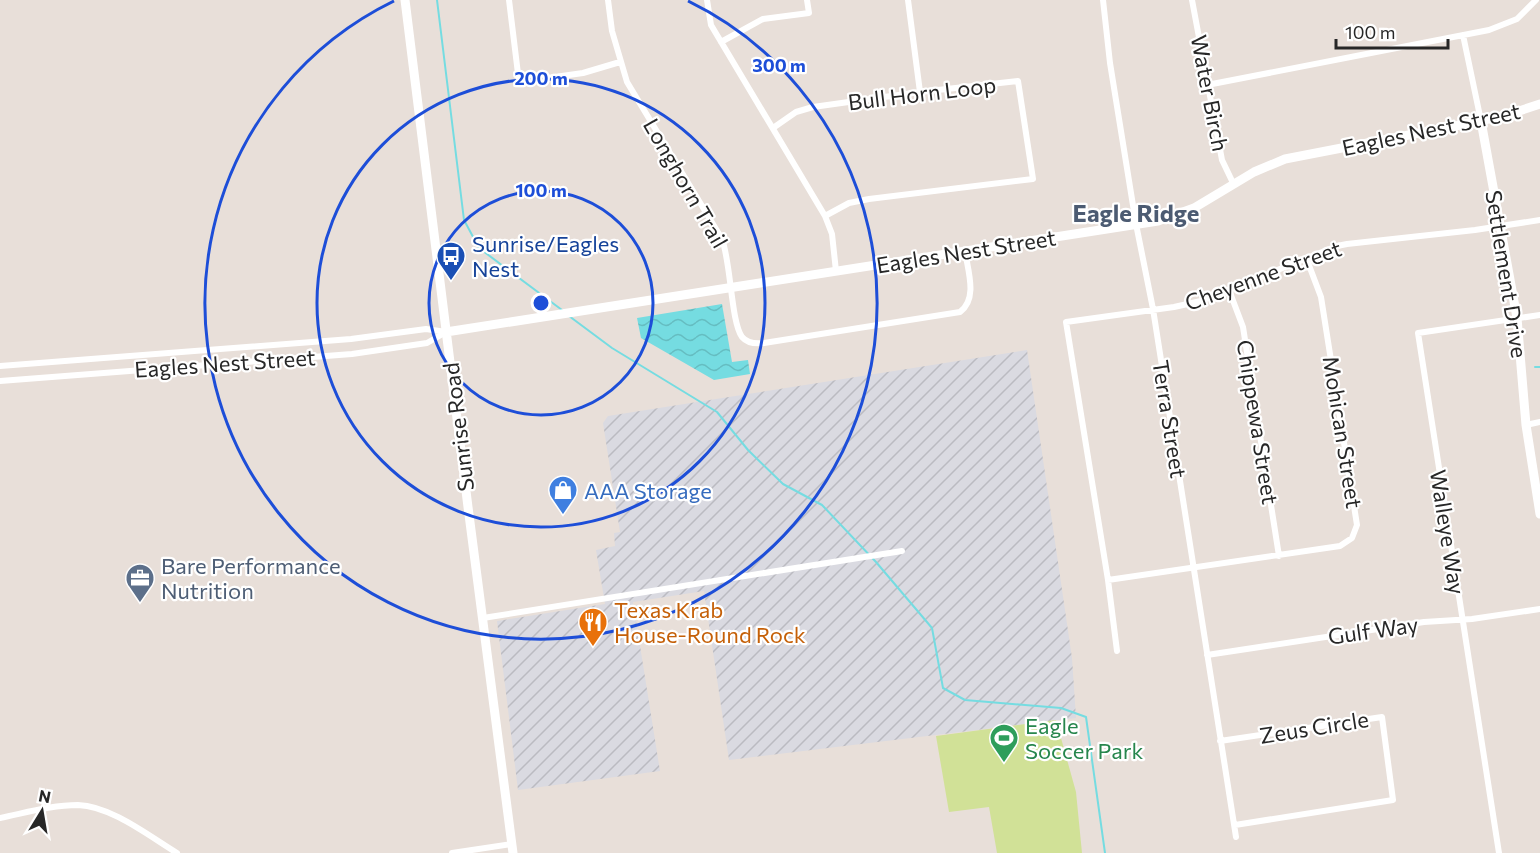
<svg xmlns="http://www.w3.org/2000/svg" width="1540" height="853" font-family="Commissioner,sans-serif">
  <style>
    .industrial { fill: url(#industrial-furrows) }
    .pitch { fill: #d1e197 }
    .water { fill: url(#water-waves) }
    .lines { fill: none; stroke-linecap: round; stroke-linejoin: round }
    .stream { stroke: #75dce1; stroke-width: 2 }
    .street { stroke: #fff; stroke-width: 6 }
    .secondary { stroke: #fff; stroke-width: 9 }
    .ring { fill: none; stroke: #1d4ed8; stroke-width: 3 }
    .labels { text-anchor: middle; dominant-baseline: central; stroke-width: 4.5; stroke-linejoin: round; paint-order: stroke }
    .street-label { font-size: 22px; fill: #272727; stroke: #fff }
    .transit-label { font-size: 22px; fill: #164399; stroke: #fff; text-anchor: start }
    .shop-label { font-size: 22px; fill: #366cbe; stroke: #fff; text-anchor: start }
    .service-label { font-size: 22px; fill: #4e5e75; stroke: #fff; text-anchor: start }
    .food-label { font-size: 22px; fill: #c56008; stroke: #fff; text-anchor: start }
    .leisure-label { font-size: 22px; fill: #27864d; stroke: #fff; text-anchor: start }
    .neighbourhood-label { font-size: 24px; font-weight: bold; fill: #4c5b72; stroke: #fff }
    .centre { fill: #1d4ed8; stroke: #fff; stroke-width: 3 }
    .ring-label { font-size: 18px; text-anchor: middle; font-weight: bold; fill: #1d4ed8; stroke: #fff; stroke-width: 4.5; stroke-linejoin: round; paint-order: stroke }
  </style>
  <defs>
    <pattern id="industrial-furrows" width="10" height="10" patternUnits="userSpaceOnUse" patternTransform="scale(1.5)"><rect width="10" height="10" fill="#dadae1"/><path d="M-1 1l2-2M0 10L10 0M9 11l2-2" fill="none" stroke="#bbbbc1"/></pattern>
    <pattern id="water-waves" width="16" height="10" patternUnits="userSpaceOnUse" patternTransform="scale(1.5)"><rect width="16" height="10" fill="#75dce1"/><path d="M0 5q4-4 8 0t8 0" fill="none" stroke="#65bdc1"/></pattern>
  </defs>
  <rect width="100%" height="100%" fill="#e8dfd9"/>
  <path class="industrial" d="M1027,350l45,308 4,60 -347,42 -25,-169 -71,11 27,169 -142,19 -21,-169 108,-17 -9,-54 19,-4 -1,-13 6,-1 -17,-109 5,-7z"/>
  <path class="pitch" d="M1056,720l20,72 6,61h-85l-8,-46 -40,5 -13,-76z"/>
  <path class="water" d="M722,304l10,58 16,-2 2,14 -36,6 -73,-42 -4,-20z"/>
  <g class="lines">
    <path class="stream" d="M437,0l27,220 15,28 83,62
      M569,316l43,32 105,64 31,38 35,34 39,21 54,57 56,66 11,60 22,12 96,8 25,9 19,136
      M1535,367h5"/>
    <path class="street" d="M509,0l10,82 64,-9 37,-11
      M608,0l4,31 15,51 95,157c9,24 9,83 20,98 6,7 14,7 22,6l196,-31c18,-13 8,-41 5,-61
      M707,0l4,25 114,191 7,18 4,37
      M908,0l12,92
      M1103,0l7,63 26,161 17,85 83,528
      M1192,0l30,160 12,25
      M1463,35l18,86
      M721,42l42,-23 46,-6 -2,-13
      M1207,85l282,-55 28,-11 19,-19
      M773,128l23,-16 17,-5 107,-15 98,-11 15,98 -164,20 -20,4 -24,13
      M1229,290l14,37 36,229
      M0,366l351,-27 75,-10 20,3
      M0,381l352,-27 75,-11 19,-11
      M1526,425l14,-3
      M1108,580l232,-34 12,-8 5,-13 -36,-228 -14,-37
      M483,618l419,-67
      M1117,651l-9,-71 -42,-258 108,-15 27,-6 136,-55 10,-2 128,-14 65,-10
      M1207,655l217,-33 48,-3 68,-10
      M1220,741l162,-24 11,83 -158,25
      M0,818c25,-5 52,-13 78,-13 33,1 71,31 99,48
      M452,853l60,-9
      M1499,853l-81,-520 122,-18"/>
    <path class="secondary" d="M405,0l63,507 45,346
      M1481,121l36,197 9,107 14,89
      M446,332l712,-111 36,-13 60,-36 31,-13 196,-38 32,-8 27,-9"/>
  </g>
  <g class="ring">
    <circle cx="541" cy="303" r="112"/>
    <circle cx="541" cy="303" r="224"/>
    <path d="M688 1A336 336 0 1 1 394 1"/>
  </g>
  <defs>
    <g id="bus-pin" transform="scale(1.5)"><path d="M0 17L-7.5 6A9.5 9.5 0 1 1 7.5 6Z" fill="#1a4fb4" stroke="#fff"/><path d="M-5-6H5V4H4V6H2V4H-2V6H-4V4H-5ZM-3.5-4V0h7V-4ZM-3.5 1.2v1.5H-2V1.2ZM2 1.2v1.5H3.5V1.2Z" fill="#fff"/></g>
    <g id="shop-pin" transform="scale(1.5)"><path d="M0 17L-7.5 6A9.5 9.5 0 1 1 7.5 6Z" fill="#3f7fe0" stroke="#fff"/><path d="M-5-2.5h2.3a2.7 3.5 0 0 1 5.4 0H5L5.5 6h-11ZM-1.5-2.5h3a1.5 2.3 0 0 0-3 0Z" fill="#fff"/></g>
    <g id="office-pin" transform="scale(1.5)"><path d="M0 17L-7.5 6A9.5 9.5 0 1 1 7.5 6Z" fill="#5c6f8a" stroke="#fff"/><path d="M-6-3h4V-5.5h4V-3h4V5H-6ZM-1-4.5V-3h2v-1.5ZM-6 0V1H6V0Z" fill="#fff"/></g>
    <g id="restaurant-pin" transform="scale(1.5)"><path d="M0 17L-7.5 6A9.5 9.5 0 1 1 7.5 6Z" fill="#e8710a" stroke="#fff"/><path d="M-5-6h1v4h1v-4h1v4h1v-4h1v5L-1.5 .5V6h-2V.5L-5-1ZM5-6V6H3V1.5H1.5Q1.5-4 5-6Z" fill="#fff"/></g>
    <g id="stadium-pin" transform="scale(1.5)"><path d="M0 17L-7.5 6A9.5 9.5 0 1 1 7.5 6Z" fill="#2e9e5b" stroke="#fff"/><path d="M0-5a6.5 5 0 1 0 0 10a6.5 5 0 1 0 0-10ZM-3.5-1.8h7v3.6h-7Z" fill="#fff"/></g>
  </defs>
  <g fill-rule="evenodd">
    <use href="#bus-pin" x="451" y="256"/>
    <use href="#shop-pin" x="563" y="490"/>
    <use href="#office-pin" x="140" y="578"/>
    <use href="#restaurant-pin" x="593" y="622"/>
    <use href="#stadium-pin" x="1004" y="738"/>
  </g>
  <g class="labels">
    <g class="street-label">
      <text transform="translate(922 93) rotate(-7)">Bull Horn Loop</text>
      <text transform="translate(1210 93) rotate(79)">Water Birch</text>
      <text transform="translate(1431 129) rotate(-12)">Eagles Nest Street</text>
      <text transform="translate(686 183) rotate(60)">Longhorn Trail</text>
      <text transform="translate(966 251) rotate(-9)">Eagles Nest Street</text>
      <text transform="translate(1507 274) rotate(81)">Settlement Drive</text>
      <text transform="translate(1263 275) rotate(-20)">Cheyenne Street</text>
      <text transform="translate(225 363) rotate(-4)">Eagles Nest Street</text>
      <text transform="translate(1170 419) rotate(81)">Terra Street</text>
      <text transform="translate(1258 422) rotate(81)">Chippewa Street</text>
      <text transform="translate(458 427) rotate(-97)">Sunrise Road</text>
      <text transform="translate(1343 432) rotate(81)">Mohican Street</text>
      <text transform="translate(1448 532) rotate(81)">Walleye Way</text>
      <text transform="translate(1373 630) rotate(-8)">Gulf Way</text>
      <text transform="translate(1314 727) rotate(-9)">Zeus Circle</text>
    </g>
    <g class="transit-label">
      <text x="472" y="243">Sunrise/Eagles<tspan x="472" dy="25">Nest</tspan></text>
    </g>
    <g class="shop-label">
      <text x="584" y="490">AAA Storage</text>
    </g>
    <g class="service-label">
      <text x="161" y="565">Bare Performance<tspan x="161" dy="25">Nutrition</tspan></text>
    </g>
    <g class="food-label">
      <text x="614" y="609">Texas Krab<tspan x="614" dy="25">House-Round Rock</tspan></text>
    </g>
    <g class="leisure-label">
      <text x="1025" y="725">Eagle<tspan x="1025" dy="25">Soccer Park</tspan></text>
    </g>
    <g class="neighbourhood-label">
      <text x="1136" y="212">Eagle Ridge</text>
    </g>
  </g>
  <circle cx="541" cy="303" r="9" class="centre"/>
  <g class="ring-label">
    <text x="779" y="72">300 m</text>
    <text x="541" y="85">200 m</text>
    <text x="541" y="197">100 m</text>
  </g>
  <g transform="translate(42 811) rotate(11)" stroke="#ffffff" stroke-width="4.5" paint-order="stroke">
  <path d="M0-4.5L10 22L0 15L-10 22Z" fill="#272727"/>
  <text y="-9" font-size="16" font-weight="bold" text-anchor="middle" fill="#272727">N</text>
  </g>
  <path d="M1336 39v9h112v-9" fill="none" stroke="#272727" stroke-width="3"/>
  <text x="1345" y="39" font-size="18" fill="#272727" stroke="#ffffff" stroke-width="4.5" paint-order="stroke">100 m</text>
</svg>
